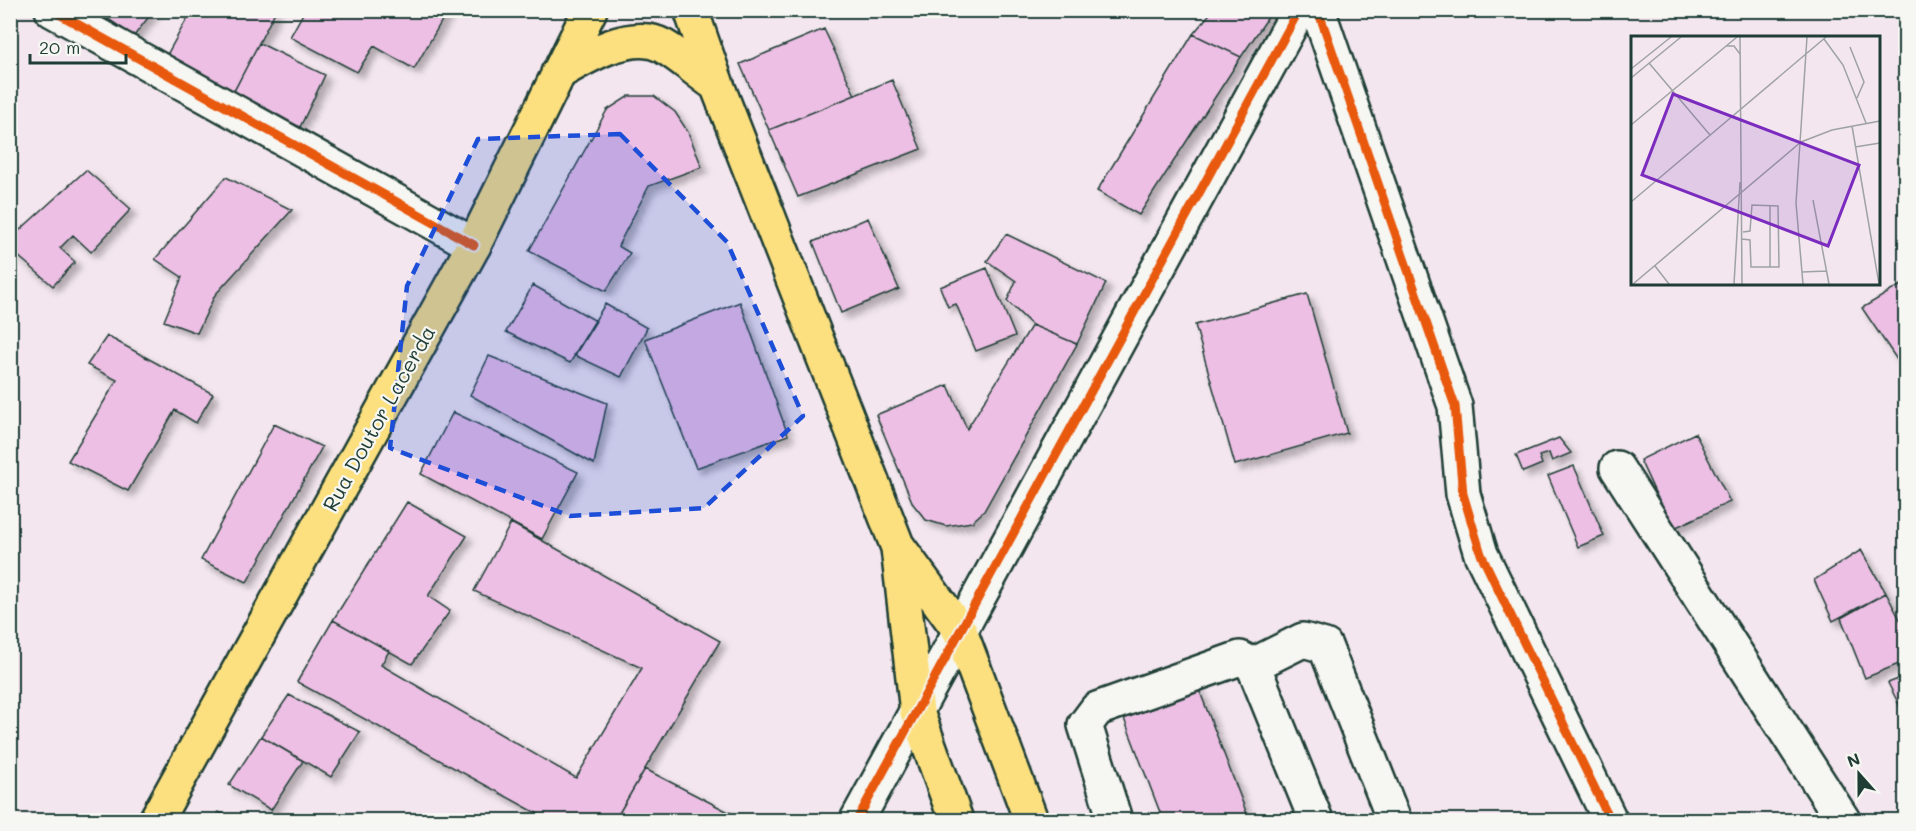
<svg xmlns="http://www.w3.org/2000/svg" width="1916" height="831" font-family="Mali,sans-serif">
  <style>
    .building { fill: #edbfe4; stroke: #1f3d34; stroke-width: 1.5; filter: url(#shadow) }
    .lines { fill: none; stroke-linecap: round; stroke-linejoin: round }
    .minor-casing { stroke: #1f3d34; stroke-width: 38 }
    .major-casing { stroke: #1f3d34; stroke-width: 38 }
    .minor { stroke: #f6f6f2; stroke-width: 33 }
    .major { stroke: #fce080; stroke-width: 33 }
    .cycleway-casing { stroke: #f6f6f2; stroke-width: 13 }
    .cycleway { stroke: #e8590c; stroke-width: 9 }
    .marked { fill: #1d4ed8; fill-opacity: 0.2; stroke: #1d4ed8; stroke-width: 4.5; stroke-dasharray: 12 8; stroke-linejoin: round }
    .labels { text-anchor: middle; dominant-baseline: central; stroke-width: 4.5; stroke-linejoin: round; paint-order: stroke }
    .street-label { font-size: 21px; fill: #1f3d34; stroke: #f6f6f2 }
    .inset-road { fill: none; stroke: #9ea2a4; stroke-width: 1.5 }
    .view { fill: #7b2cbf; fill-opacity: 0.15; stroke: #7b2cbf; stroke-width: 3 }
    .inset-edge { fill: none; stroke: #1f3d34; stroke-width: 3 }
  </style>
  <defs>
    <filter id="shadow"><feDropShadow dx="5.5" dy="5.5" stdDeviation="3" flood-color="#0004"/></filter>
  </defs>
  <rect width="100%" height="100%" fill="#f3e6ee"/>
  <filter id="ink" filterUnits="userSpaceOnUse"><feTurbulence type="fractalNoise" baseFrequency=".0167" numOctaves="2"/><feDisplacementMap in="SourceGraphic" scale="12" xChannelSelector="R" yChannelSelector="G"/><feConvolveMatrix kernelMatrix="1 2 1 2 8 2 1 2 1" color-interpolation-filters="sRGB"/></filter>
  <g filter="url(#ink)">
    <path class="building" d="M95,10h59l-20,26z
      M192,10h84l-44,85 -69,-33z
      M305,10h68l11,7 4,-7h60l-34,59 -40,-23 -17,26 -67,-35z
      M305,10h143l-34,59 -40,-23 -17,26 -67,-35z
      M1213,10h60l-32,47 -48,-23z
      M824,29l31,66 -86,35 -29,-66z
      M1193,34l48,23 -102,158 -42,-24z
      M259,43l66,32 -25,52 -68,-32z
      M892,80l29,69 -123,48 -29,-67z
      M629,96h25l21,16 13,20 14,35 -53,19 -31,60 12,7 -24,38 -77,-40 78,-141z
      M86,170l45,39 -40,43 -18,-17 -13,13 15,14 -22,24 -43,-37v-10z
      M226,177l66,33 -77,85 -18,38 -33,-12 18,-44 -27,-18z
      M868,218l31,71 -58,24 -28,-71z
      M1006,234l100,49 -29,61 -45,-19 -25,-24 9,-20 -29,-20z
      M987,268l28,68 -39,15 -20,-47 -8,3 -8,-20z
      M1906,282v91l-44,-65z
      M533,285l63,36 -26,42 -64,-31z
      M1307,294l40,139 -112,32 -40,-140z
      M740,302l48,133 -92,33 -51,-129z
      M605,304l42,24 -26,49 -47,-22z
      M1032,325l45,19 -93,167 -12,11 -26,4 -20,-6 -13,-16 -37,-89 72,-30 19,44z
      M107,336l106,58 -17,29 -21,-13 -47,81 -60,-30 49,-81 -30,-15z
      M489,356l118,47 -13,61 -124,-69z
      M453,412l125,60 -36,67 -121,-65z
      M274,424l48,23 -75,135 -46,-22z
      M1695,433l35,69 -58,27 -32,-69z
      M1559,438l12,15 -19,8 -3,-8 -10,3 3,8 -19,8 -7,-17z
      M1574,466l30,70 -26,11 -30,-71z
      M407,502l60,34 -39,60 22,15 -38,53 -79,-44z
      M511,523l209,118 -105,179h-66l-252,-138 36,-62 56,31 -8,14 195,113 66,-110 -168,-77z
      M1861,550l25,43 -53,28 -19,-41z
      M1886,593l20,38v30l-41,17 -24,-60z
      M1906,676v42l-18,-35z
      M1197,684l50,130 -18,6h-66l-40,-104z
      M289,695l71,37 -29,45 -70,-41z
      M261,736l42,25 -32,49 -42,-25z
      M645,769l99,51h-129z
      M218,812l22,8h-27z"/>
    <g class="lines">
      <g class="minor-casing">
        <path id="minor" d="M52,10l422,235
          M1318,10l137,396 8,88 18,60 129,266
          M1617,468l226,352
          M1253,665l50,-25 22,6 69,174
          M857,820l442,-810
          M1115,820l-30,-95 12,-16 143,-51 13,7 63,155"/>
      </g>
      <g class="major-casing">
        <path id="major" d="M691,10l26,75 180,460 63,86 71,189
          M558,73c26,-15 74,-45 105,-27 19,11 36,27 54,39
          M898,548l19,164 39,108
          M156,820l318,-575 116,-235"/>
      </g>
      <use href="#minor" class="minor"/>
      <use href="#major" class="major"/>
      <g class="cycleway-casing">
        <path id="cycleway" d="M52,10l422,235
          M1318,10l137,396 8,88 18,60 129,266
          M857,820l442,-810"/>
      </g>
      <use href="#cycleway" class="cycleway"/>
    </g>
  </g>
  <path class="marked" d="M620,134l107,108 76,174 -99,92 -134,8 -180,-68 17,-162 71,-147z"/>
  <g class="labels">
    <g class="street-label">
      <text transform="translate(378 418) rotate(-61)">Rua Doutor Lacerda</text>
    </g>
  </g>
  <g transform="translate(1631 36)">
    <rect width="249" height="249" fill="#f3e6ee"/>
    <path class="inset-road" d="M109,1l2,247M193,3l19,26 23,58M95,10h8l6,8M219,11l14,35 -7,16M18,27l61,72M0,33l40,-32M0,42l50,-41M0,89l106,-88M221,90l27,158M224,111l25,-4M182,164l16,84M0,166l195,-165M112,196l7,-1 2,-26 26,1 1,61h-9M111,203l8,1 1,27h19v-62M24,230l14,18M171,236l25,-1M2,248l168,-142 31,-12 48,-9M103,248l6,-102M172,248l-7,-81 11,-166"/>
    <path class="view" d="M42,58l186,71 -31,81 -186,-71z"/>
    <rect width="249" height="249" class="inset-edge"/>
  </g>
  <rect width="1916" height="831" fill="none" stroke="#f6f6f2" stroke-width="36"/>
  <rect x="18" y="18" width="1880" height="795" fill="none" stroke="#1f3d34" stroke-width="2" filter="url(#ink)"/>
  <g transform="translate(1859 774) rotate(339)" stroke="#f6f6f2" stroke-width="4.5" paint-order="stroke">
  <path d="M0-4.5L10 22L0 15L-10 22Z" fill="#1f3d34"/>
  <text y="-9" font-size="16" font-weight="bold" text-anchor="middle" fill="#1f3d34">N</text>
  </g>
  <path d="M30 54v9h96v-9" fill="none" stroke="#1f3d34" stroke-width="3"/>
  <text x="39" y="54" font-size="18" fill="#1f3d34" stroke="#f6f6f2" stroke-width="4.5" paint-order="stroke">20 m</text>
</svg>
